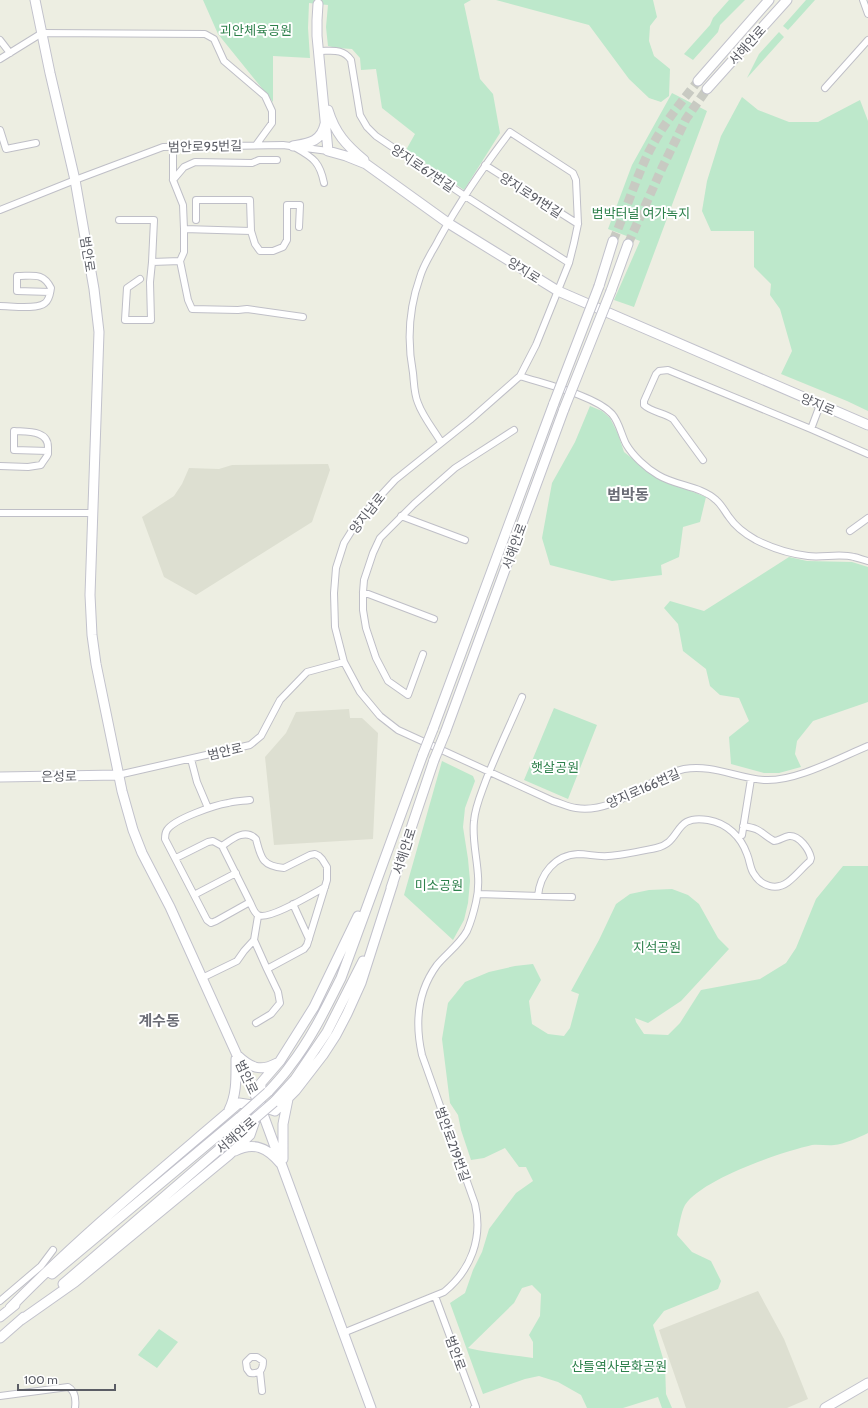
<svg xmlns="http://www.w3.org/2000/svg" width="868" height="1408" font-family="Cabin,'Noto Sans KR',sans-serif">
  <style>
    .education { fill: #dddfd1 }
    .green { fill: #bde8cb; fill-rule: evenodd }
    .lines { fill: none; stroke-linecap: round; stroke-linejoin: round }
    .secondary-tunnel { stroke: #c8cac2; stroke-width: 9; stroke-dasharray: 9 4.5; stroke-linecap: butt }
    .street-casing { stroke: #bfbfc7; stroke-width: 8 }
    .secondary-casing { stroke: #c2c2cc; stroke-width: 11 }
    .street { stroke: #fff; stroke-width: 6 }
    .secondary { stroke: #fff; stroke-width: 9 }
    .secondary-bridge-casing { stroke: #c2c2cc; stroke-width: 11; stroke-linecap: butt }
    .secondary-bridge { stroke: #fff; stroke-width: 9 }
    .labels { text-anchor: middle; dominant-baseline: central; stroke-width: 4; stroke-linejoin: round; paint-order: stroke }
    .park-label { font-size: 13px; fill: #2e814c; stroke: #fff }
    .street-label { font-size: 13px; fill: #5a5c64; stroke: #fff }
    .quarter-label { font-size: 15px; font-weight: bold; fill: #6b6d76; stroke: #fff }
  </style>
  <rect width="100%" height="100%" fill="#edeee2"/>
  <path class="education" d="M328,464l2,6 -18,52 -116,73 -32,-18 -22,-60 32,-21 8,-12 7,-16 30,1 13,-4z
    M349,709l1,9h12l16,15 -5,106 -99,6 -9,-88 21,-24 10,-21z
    M758,1291l26,48 24,60 -21,9h-101l-27,-78z"/>
  <path class="green" d="M203,0h268l-7,4 16,75 13,15 7,39 -36,57 -58,-40 9,-16 -33,-26 -6,-39 -15,1 -1,-12 -8,-9 -15,-1 -9,-2 -2,-19 2,-22 -19,-2 -1,25 2,30 -37,-2v46l-55,-68z
    M496,0h157l4,17 -7,9 -1,15 5,15 16,13 -1,27 -8,6 -12,-4 -20,-19 -40,-54z
    M729,0h16l-25,25 -2,7 -25,28 -9,-6 26,-29 3,-7z
    M806,0h9l-27,30 -5,-4z
    M779,32l5,5 -37,41 12,-24z
    M672,93l35,18 -73,196 -20,-7 26,-59 -32,-12 24,-64z
    M742,97l16,13 31,12h29l42,-22 8,21v290l-21,-10 -66,-27 11,-23 -12,-42 -10,-14 1,-11 -17,-17v-36h-43l-9,-20 5,-30 14,-45z
    M590,406l12,5 8,7 8,16 6,18 33,26 49,19 -6,25 -17,5 -4,30 -18,8 1,10 -50,6 -62,-16 -8,-27 10,-55 23,-41z
    M789,557l18,4 45,1 16,5v135l-55,19 -16,20 -2,13 6,13 -22,6h-15l-33,-9 -2,-27 20,-16 -10,-23 -19,-3 -10,-9 -4,-17 -23,-18 -5,-27 -14,-16 6,-7 34,10z
    M554,708l43,17 -29,74 -44,-19z
    M442,761l31,15 2,5 -10,27 -2,19 5,32 2,22 -2,22 -4,17 -11,20 -49,-45z
    M843,866h25v267c-10,5 -24,11 -34,12 -7,1 -15,-1 -22,0 -31,7 -110,34 -127,60 -4,7 -6,22 -8,30l15,17 19,9 10,20 -3,8 -54,22 -11,14 12,40 1,29 6,14h-10l-4,-11 -35,11h-36l-6,-13 -23,-13 -19,-6 -14,3 -42,15 -33,-91 15,-10 8,-23 9,-18 7,-23 27,-36 17,-12 -7,-14h-7l-14,-19 -21,10 -13,2 -10,-30 -3,-15 -8,-12 -8,-64 6,-36 17,-21 24,-10 26,-6 18,-2 8,16 -12,21 3,23 16,10 16,2 6,-8 9,-34 -8,-3 28,-51 17,-36 14,-10 19,-4 23,-1 16,6 11,9 19,34 11,11 -48,52 -33,22 -13,-5 1,4 8,12 24,1 12,-12 21,-33 59,-11 26,-16 10,-15 20,-49zM532,1285l9,9 -1,22 -11,19 4,7v16c-21,-3 -44,-5 -65,-10l46,-45 8,-15z
    M159,1329l19,13 -21,26 -19,-13z"/>
  <g class="lines">
    <path class="secondary-tunnel" d="M613,241c11,-26 20,-54 32,-81 13,-29 33,-54 53,-79
      M628,244l34,-76 24,-49 21,-30"/>
    <g class="street-casing">
      <path id="street" d="M863,0l5,14
        M0,40l10,13
        M319,51c13,0 24,-3 32,9l9,55 7,12 9,9 89,60 104,67
        M0,59l42,-26 163,1 9,5 10,22 41,35 7,15v12l-16,22
        M825,88l43,-48
        M0,130l6,19 30,-6
        M173,146v34l10,25 1,24 67,2 -1,-31h-54v20
        M296,148c18,10 24,15 28,35
        M485,165l93,59
        M173,180l11,-13 11,-5 57,1 7,-3h18
        M0,210l75,-30 88,-33 120,-2 45,6
        M119,220h35l-2,42 28,-1
        M184,229v23l-4,9 8,39 4,9 46,1 9,-1 56,8
        M251,231l4,13 5,7h13l10,-4 4,-7v-35h13l-1,22
        M140,279l-13,9 -2,32h26l-1,-38 2,-20
        M0,306c11,0 37,4 45,-3 5,-4 5,-10 6,-15 -8,-16 -18,-12 -34,-12v15l33,1
        M520,376c24,8 76,20 92,38 7,8 9,20 14,30 7,12 20,24 32,31 18,11 43,11 58,25 6,5 9,12 13,17 6,9 18,18 27,23 16,8 35,14 52,16 15,2 31,-3 46,1 5,1 9,3 14,4
        M811,429l9,-24
        M441,442c-7,-12 -18,-25 -23,-39 -4,-9 -4,-21 -5,-30 -6,-32 -4,-65 7,-96 4,-14 13,-26 19,-38 21,-38 45,-73 71,-107l63,41 3,7 2,44 -4,19 -5,20 -33,82 -16,31 -50,44 -75,60 -36,39 -15,24 -8,25 -2,25 1,34 9,35 16,30 20,24 18,14 155,71c8,2 15,6 23,7 25,4 49,-10 69,-21 12,-8 25,-15 39,-18 28,-5 53,9 80,11 31,2 75,-22 104,-34
        M703,460l-30,-41c-8,-6 -22,-7 -29,-14v-4l12,-27 3,-3 9,-1 143,59 57,25
        M0,466l28,1 13,-2c2,-4 6,-8 7,-11 0,-3 0,-5 0,-7 0,-17 -21,-15 -34,-16v19l34,1
        M0,513h93
        M401,516l64,24
        M850,531l18,-13
        M363,592l71,27
        M423,654l-15,41 -20,-14 -12,-23 -10,-30 -3,-18v-18l1,-12 9,-27 7,-15 34,-34 41,-36 59,-38
        M191,759l6,23 11,26
        M118,775l132,-30 11,-9 19,-36 27,-28 37,-10
        M250,800c-7,1 -15,1 -22,3 -13,2 -54,16 -61,27 -2,3 -2,5 -2,9l42,81 4,3 5,-2 34,-19c2,4 4,11 8,13 10,6 56,-22 67,-28
        M742,835l9,-56
        M222,846c10,-7 23,-18 34,-7 5,19 6,27 28,29l26,-13 5,-1 4,2 3,3 5,8v13l-20,65 -3,4 -37,20 11,23 2,11 -9,11 -15,9
        M176,858l32,-16 5,-1 9,5 28,56
        M478,894l94,3
        M194,895l42,-22
        M538,896c2,-22 17,-41 40,-42 10,0 20,3 30,2 16,-1 33,-5 48,-8 27,-6 16,-34 52,-28 19,3 33,17 39,34 3,7 3,15 7,20 7,12 22,17 34,8 8,-6 14,-14 22,-21l1,-3c-2,-9 -12,-23 -22,-22 -6,1 -10,5 -15,5 -15,-9 -12,-12 -31,-15
        M293,904l16,35
        M254,940l13,29
        M202,978l35,-17 7,-10 10,-11 4,-24
        M435,1296l41,111 -2,1
        M0,1301l41,-35 12,-16
        M343,1333l101,-41c27,-22 39,-54 31,-88l-53,-149c-7,-31 -5,-63 15,-90 9,-11 23,-21 30,-34 4,-9 7,-20 9,-29 7,-28 -5,-55 -2,-81 1,-14 7,-27 12,-41 11,-28 24,-55 36,-83
        M251,1357h6l6,4c0,9 -3,13 -13,12l-3,-4 -1,-7z
        M260,1372l2,19
        M0,1396l68,-9c8,4 8,13 7,21"/>
    </g>
    <g class="secondary-casing">
      <path id="secondary" d="M35,0l15,73 25,107 19,109 5,43 -9,263 2,40 4,29 26,127 11,39 9,23 28,54 90,199 111,302
        M318,4l-1,16v16l11,115 18,5 20,8 82,59 110,68 310,134
        M698,81l71,-81
        M707,89l80,-89
        M328,110c7,23 18,35 36,50
        M293,146c16,-3 28,-4 32,-22
        M599,286l14,-45
        M611,291l17,-47
        M433,729l121,-326
        M445,733l119,-324
        M0,777l118,-2
        M391,888l43,-128
        M237,1055c14,13 23,17 40,8
        M268,1092c8,-9 16,-17 22,-26 21,-27 36,-58 51,-88l82,-224
        M274,1102l21,-23 32,-47 36,-71
        M260,1104l1,-21 19,-22 34,-54 44,-91
        M229,1110c8,-16 7,-33 7,-51
        M235,1151c19,-10 33,-3 46,13
        M283,1159v-35l5,-25
        M52,1274l188,-157
        M63,1284l182,-157
        M10,1308c72,-74 151,-138 229,-205l20,3
        M0,1317l15,-12
        M21,1320l54,-38 154,-127 21,-20 10,-29 15,5 21,-21 27,-35 13,-20 11,-21 14,-31 32,-100
        M0,1338l24,-21
        M825,1408l43,-25"/>
    </g>
    <use href="#street" class="street"/>
    <use href="#secondary" class="secondary"/>
    <g class="secondary-bridge-casing">
      <path id="secondary-bridge" d="M554,403l45,-117
        M564,409l47,-118
        M423,754l10,-25
        M434,760l11,-27
        M240,1117l28,-25
        M245,1127l29,-25"/>
    </g>
    <use href="#secondary-bridge" class="secondary-bridge"/>
  </g>
  <g class="labels">
    <g class="park-label">
      <text x="256" y="30">괴안체육공원</text>
      <text x="641" y="213">범박터널 여가녹지</text>
      <text x="555" y="767">햇살공원</text>
      <text x="439" y="885">미소공원</text>
      <text x="657" y="947">지석공원</text>
      <text x="619" y="1366">산들역사문화공원</text>
    </g>
    <g class="street-label">
      <text transform="translate(747 45) rotate(-48)">서해안로</text>
      <text transform="translate(205 146) rotate(-1)">범안로95번길</text>
      <text transform="translate(423 168) rotate(34)">양지로67번길</text>
      <text transform="translate(531 195) rotate(33)">양지로91번길</text>
      <text transform="translate(88 254) rotate(81)">범안로</text>
      <text transform="translate(524 270) rotate(32)">양지로</text>
      <text transform="translate(818 404) rotate(23)">양지로</text>
      <text transform="translate(367 513) rotate(-51)">양지남로</text>
      <text transform="translate(514 546) rotate(-70)">서해안로</text>
      <text transform="translate(225 751) rotate(-13)">범안로</text>
      <text transform="translate(59 776) rotate(-1)">은성로</text>
      <text transform="translate(643 788) rotate(-24)">양지로166번길</text>
      <text transform="translate(404 851) rotate(-72)">서해안로</text>
      <text transform="translate(247 1077) rotate(65)">범안로</text>
      <text transform="translate(236 1135) rotate(-41)">서해안로</text>
      <text transform="translate(453 1144) rotate(70)">범안로219번길</text>
      <text transform="translate(456 1353) rotate(70)">범안로</text>
    </g>
    <g class="quarter-label">
      <text x="628" y="495">범박동</text>
      <text x="159" y="1021">계수동</text>
    </g>
  </g>
  <path d="M18 1384v6h97v-6" fill="none" stroke="#5a5c64" stroke-width="2"/>
  <text x="24" y="1384" font-size="12" fill="#5a5c64" stroke="#ffffff" stroke-width="3" paint-order="stroke">100 m</text>
</svg>
